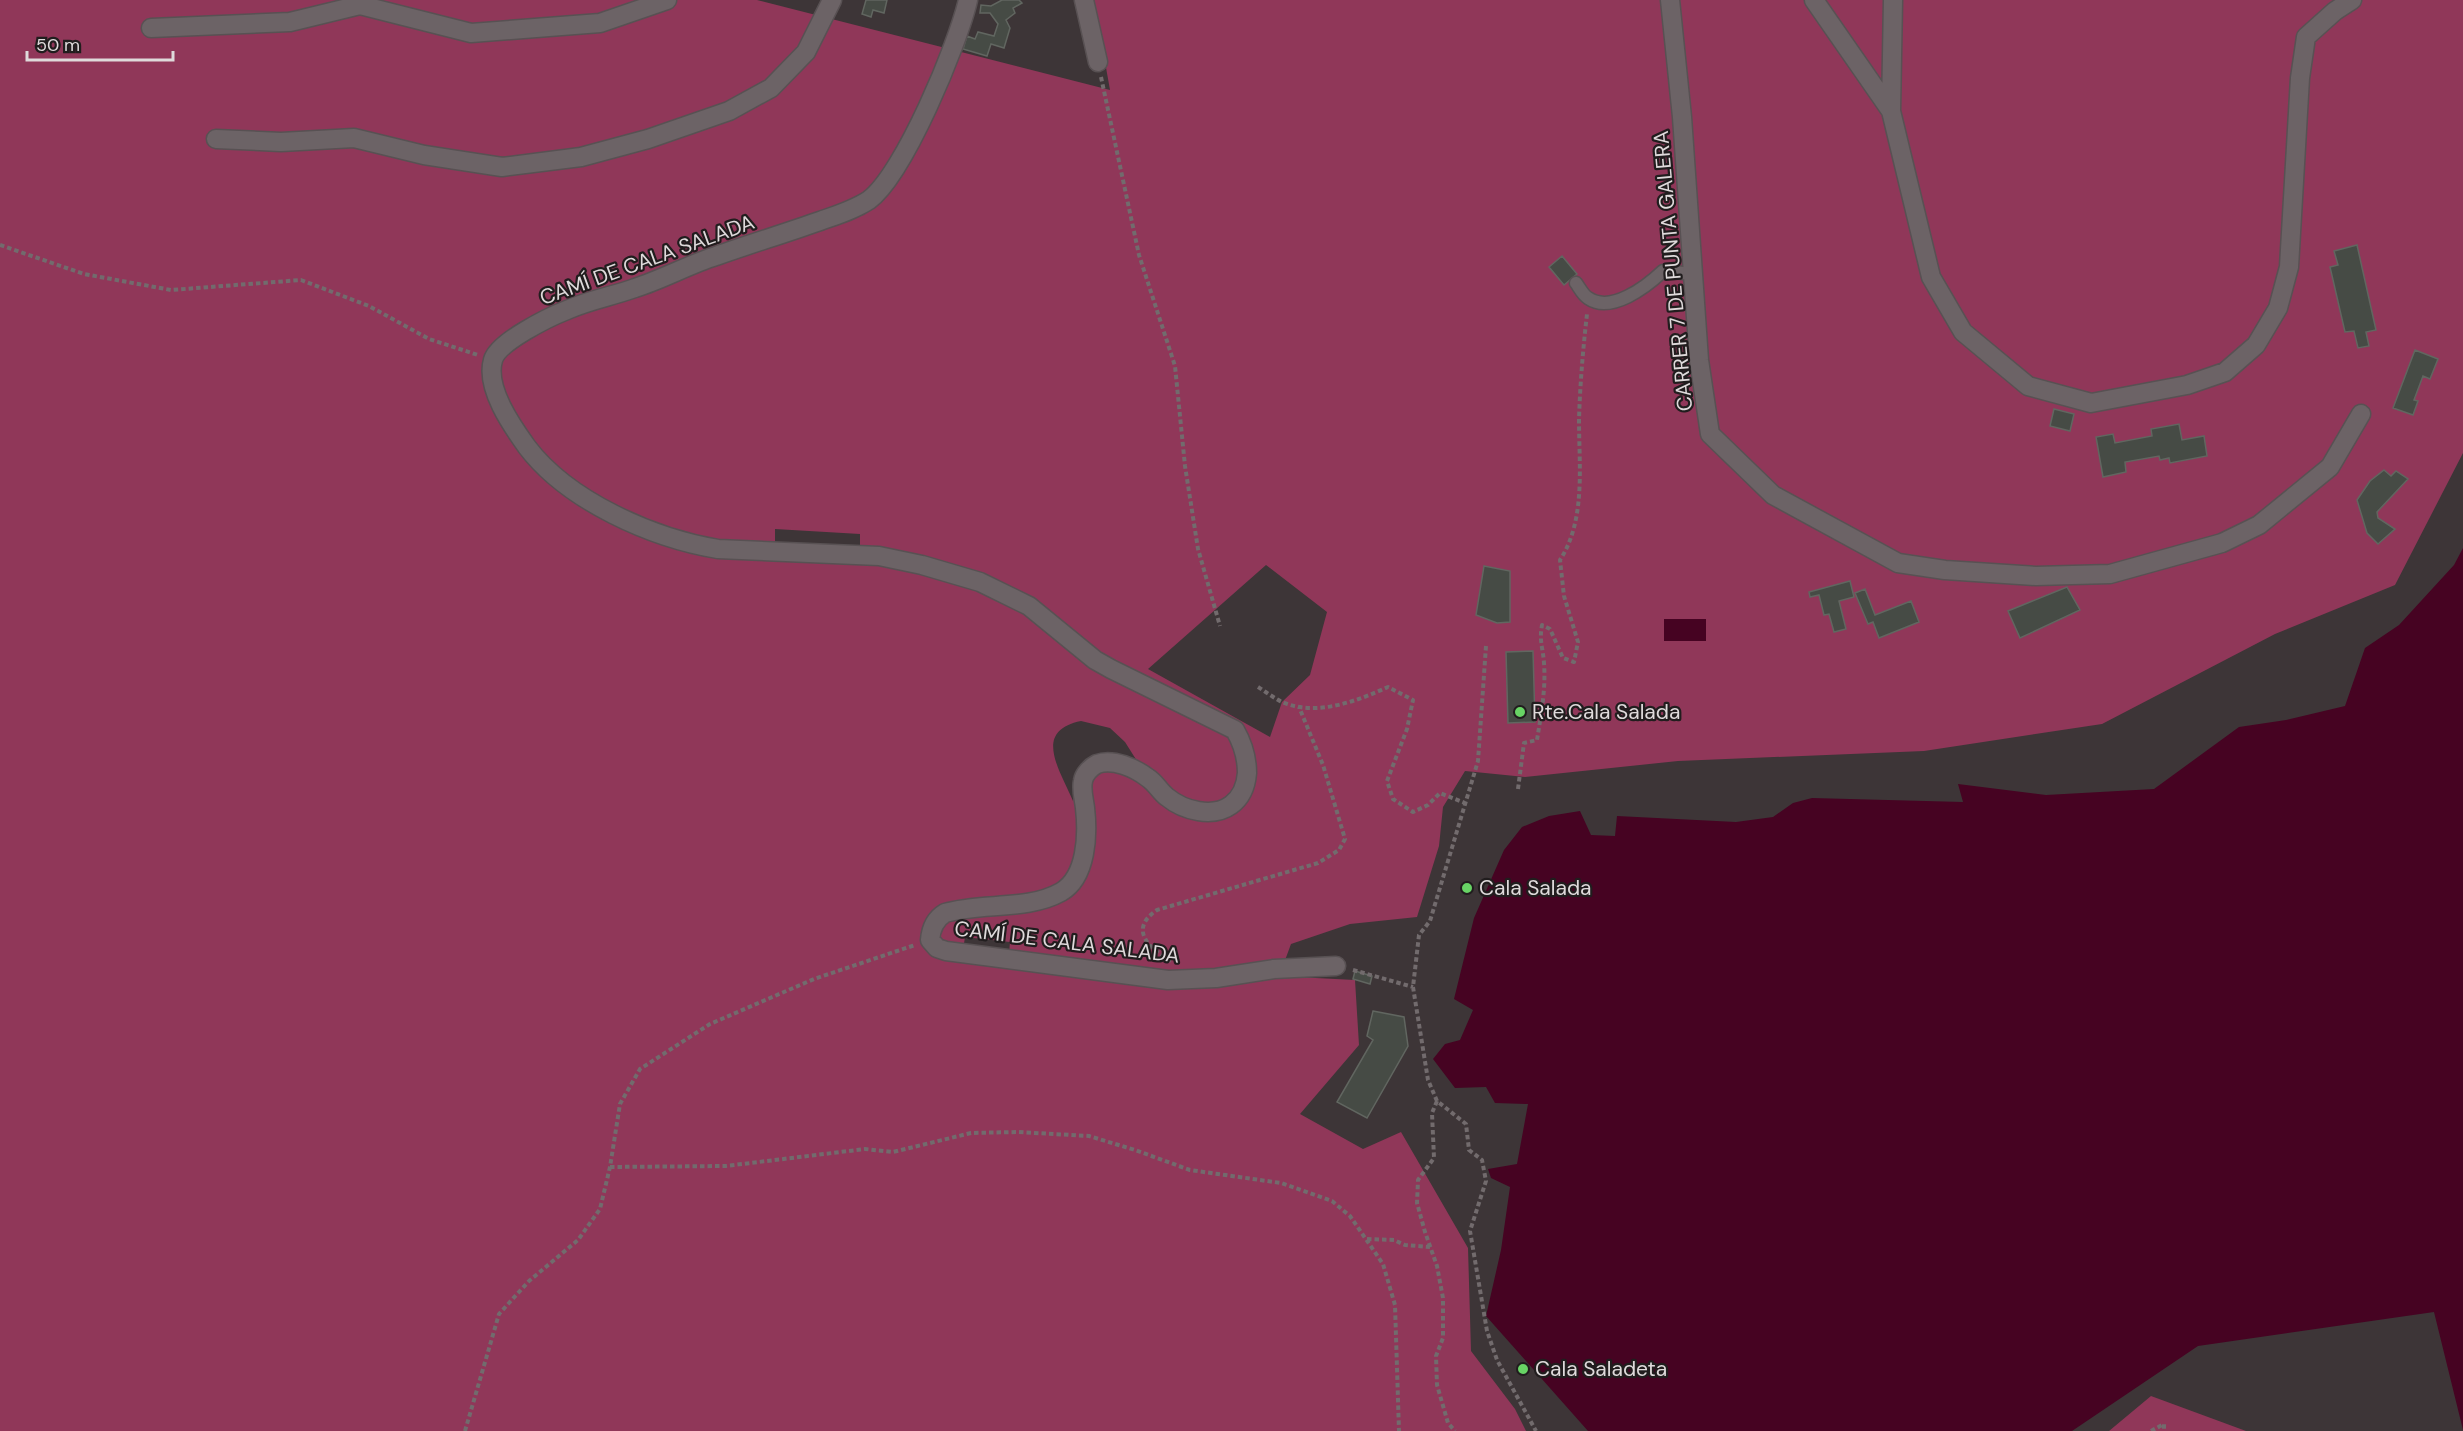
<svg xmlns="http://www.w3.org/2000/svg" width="2463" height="1431" font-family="'DM Sans',sans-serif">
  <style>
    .green { fill: #903759; fill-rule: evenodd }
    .water { fill: #460322 }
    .building { fill: #464b45; stroke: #616660; stroke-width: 1.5 }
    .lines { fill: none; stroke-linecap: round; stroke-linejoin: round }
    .lane-casing { stroke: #585153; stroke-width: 15 }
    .street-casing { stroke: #585153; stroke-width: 21 }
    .path { stroke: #726b6d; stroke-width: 4; stroke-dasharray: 4.5 3; stroke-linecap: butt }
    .lane { stroke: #6c6366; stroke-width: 12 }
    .street { stroke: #6c6366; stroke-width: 18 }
    .poi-dot { fill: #68d465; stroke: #211d1e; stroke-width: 2 }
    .labels { text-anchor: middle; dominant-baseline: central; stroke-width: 4.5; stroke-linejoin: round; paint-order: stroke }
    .street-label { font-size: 21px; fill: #dfdadb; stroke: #211d1e }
    .poi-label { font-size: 21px; fill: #dfdadb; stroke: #211d1e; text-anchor: start }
  </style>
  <rect width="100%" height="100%" fill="#3d3537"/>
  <path class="green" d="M0,0h757l353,90 -16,-90h1369v453l-68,132 -120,49 -173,90 -178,27 -246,10 -153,16 -60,-6 -22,36 -4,39 -22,71 -67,7 -59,20 -7,19 12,14 59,3 4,65 -59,69 63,35 38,-17 67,116 3,103 44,58 11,22h-1526zM775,529l85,5v15l-85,-6zM1266,565l61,47 -17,63 -28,27 -12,35 -122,-68zM1081,721l29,7 15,14 12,19 -23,-7 -22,5 -14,17 -5,25c-13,-31 -41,-70 8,-80zM965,937l45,5 -1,12 -46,-4z
    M2151,1396l95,35h-137z"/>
  <path class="water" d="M2463,548v882l-29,-118 -236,34 -126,85h-484l-102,-115 15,-66 9,-63 -19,-9 -3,-9 29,-5 11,-60 -33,-1 -9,-16 -31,1 -22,-29 12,-15 15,-4 13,-30 -19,-11 20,-81 30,-68 18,-23 27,-11 31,-5 11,24 24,1 2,-20 119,6 37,-5 20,-14 19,-5 151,4 -5,-18 88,11 108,-6 85,-62 47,-7 59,-14 20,-58 34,-23 55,-60z
    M1664,619h42v22h-42z"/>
  <path class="building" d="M866,0h21l-3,13 -11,-3 -2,7 -9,-3z
    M1002,0h17l3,3 -9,5 2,5 -9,7 4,8 -6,20 -13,-4 -4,12 -24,-7 4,-13 8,3 3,-7 16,4 4,-12 -8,-11h-10l1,-8 10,1z
    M2357,245l19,85 -10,2 3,14 -11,2 -4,-17 -9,1 -15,-65 8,-2 -4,-14z
    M1562,256l15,18 -13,11 -15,-18z
    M2415,350l23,9 -8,20 -7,-3 -9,24 4,1 -5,14 -20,-7z
    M2054,409l20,5 -4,17 -20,-5z
    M2179,424l3,16 22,-4 3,20 -37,7 -1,-5 -9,2 -1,-4 -34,6 1,10 -23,5 -7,-40 17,-3 2,9 37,-7 -1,-7z
    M2384,470l7,6 5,-5 12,8 -31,33 1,6 17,11 -17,15 -11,-11 -10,-33 13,-19z
    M1484,566l26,5v51l-13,1 -21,-8z
    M1850,581l4,16 -15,4 7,28 -12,3 -5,-18 -5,1 -5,-20 -9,2 -1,-5z
    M2067,587l13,23 -60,28 -12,-27z
    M1865,589l10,26 36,-14 8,21 -40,16 -6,-16 -5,2 -13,-31z
    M1533,651l2,71 -27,1 -2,-71z
    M1355,971l17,5 -2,8 -17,-5z
    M1373,1011l31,6 4,29 -41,72 -30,-16 36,-62 -6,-4z"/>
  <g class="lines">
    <g class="lane-casing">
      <path id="lane" d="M1576,283c3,4 7,12 12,15 23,16 58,-11 75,-27l30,3"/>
    </g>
    <g class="street-casing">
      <path id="street" d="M968,0c-10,44 -64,174 -99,200 -15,10 -32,15 -49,21 -34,12 -70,23 -104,35 -28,9 -53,23 -81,32 -22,8 -46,12 -68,22 -18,7 -69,32 -74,50 -8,28 19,66 34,87 41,54 125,91 191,102l161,7 43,9 58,17 49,24 66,54 16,9 124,61c8,14 12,27 12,43 -1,13 -5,24 -16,32 -18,13 -47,6 -64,-8 -7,-5 -11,-14 -19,-19 -13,-10 -35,-20 -51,-14 -6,3 -13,10 -14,17 -2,9 1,18 2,27 3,26 2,69 -24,84 -34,19 -79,10 -116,21 -10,6 -14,15 -15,27l7,8 9,3 222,29 48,-2 58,-9 62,-3
        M1084,0l14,62
        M1670,0l12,117 17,243 11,74 63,61 125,68 47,7 91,6 74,-2 112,-31 37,-18 71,-58 31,-53
        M1814,0l77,111
        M1893,0l-2,111 40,166 32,55 65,54 63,17 96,-18 38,-13 31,-27 22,-37 11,-41 11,-189 6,-41 29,-26 17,-11
        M151,28l139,-6 70,-17 111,28 129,-10 67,-23
        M216,139l65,3 73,-4 70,17 78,12 79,-10 67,-18 81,-28 42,-23 35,-36 26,-52"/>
    </g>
    <path class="path" d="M1101,77l38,178 36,111 10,100 13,83 22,77
      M0,245l84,29 87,16 130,-10 68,26 60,33 49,16
      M1486,646l-8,115 -48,160 -11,14 -6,52 15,93 9,21 29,23 3,26 13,10 4,21 -16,50 17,100 10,29 39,71
      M1258,687c8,5 16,11 24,15 34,15 75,-1 106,-15l25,13 -6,29 -20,52 6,18 20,13 15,-7 12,-12 25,10
      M1518,789l6,-46 13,-3c4,-25 9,-51 7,-77 -1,-15 -5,-22 -2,-38l8,4 13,29 11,4 4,-20 -14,-46 -4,-36c26,-40 19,-94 19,-140 1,-35 4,-71 8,-106
      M1171,961c-22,-12 -43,-32 -14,-51l161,-47 21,-13 6,-11 -22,-74 -24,-58
      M1353,970l60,17
      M1437,1101l-5,12 2,45 -16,22 -1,23 8,29 12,34 6,32v40l-7,18 1,29 11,38 7,8
      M610,1167l116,-1 139,-17 28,3 78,-19 47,-1 71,4 46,14 55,20 91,13 51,18 18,15 33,48 12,41 4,126
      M1367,1239l27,1 11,5 25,2
      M465,1431l34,-117 30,-33 49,-41 22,-31 10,-42 10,-63 20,-35 70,-45 104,-45 101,-34
      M2151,1431l13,-7v7"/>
    <use href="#lane" class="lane"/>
    <use href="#street" class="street"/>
  </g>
  <g class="poi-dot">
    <circle cx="1520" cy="712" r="6"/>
    <circle cx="1467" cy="888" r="6"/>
    <circle cx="1523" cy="1369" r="6"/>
  </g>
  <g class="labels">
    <g class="street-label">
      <text transform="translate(647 260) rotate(-20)">CAMÍ DE CALA SALADA</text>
      <text transform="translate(1673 271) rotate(-95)">CARRER 7 DE PUNTA GALERA</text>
      <text transform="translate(1067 942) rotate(7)">CAMÍ DE CALA SALADA</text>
    </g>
    <g class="poi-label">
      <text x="1532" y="712">Rte.Cala Salada</text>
      <text x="1479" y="888">Cala Salada</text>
      <text x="1535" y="1369">Cala Saladeta</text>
    </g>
  </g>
  <path d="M27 51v9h146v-9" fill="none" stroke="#dfdadb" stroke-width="3"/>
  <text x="36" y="51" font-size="18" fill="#dfdadb" stroke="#211d1e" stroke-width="4.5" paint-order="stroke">50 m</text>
</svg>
